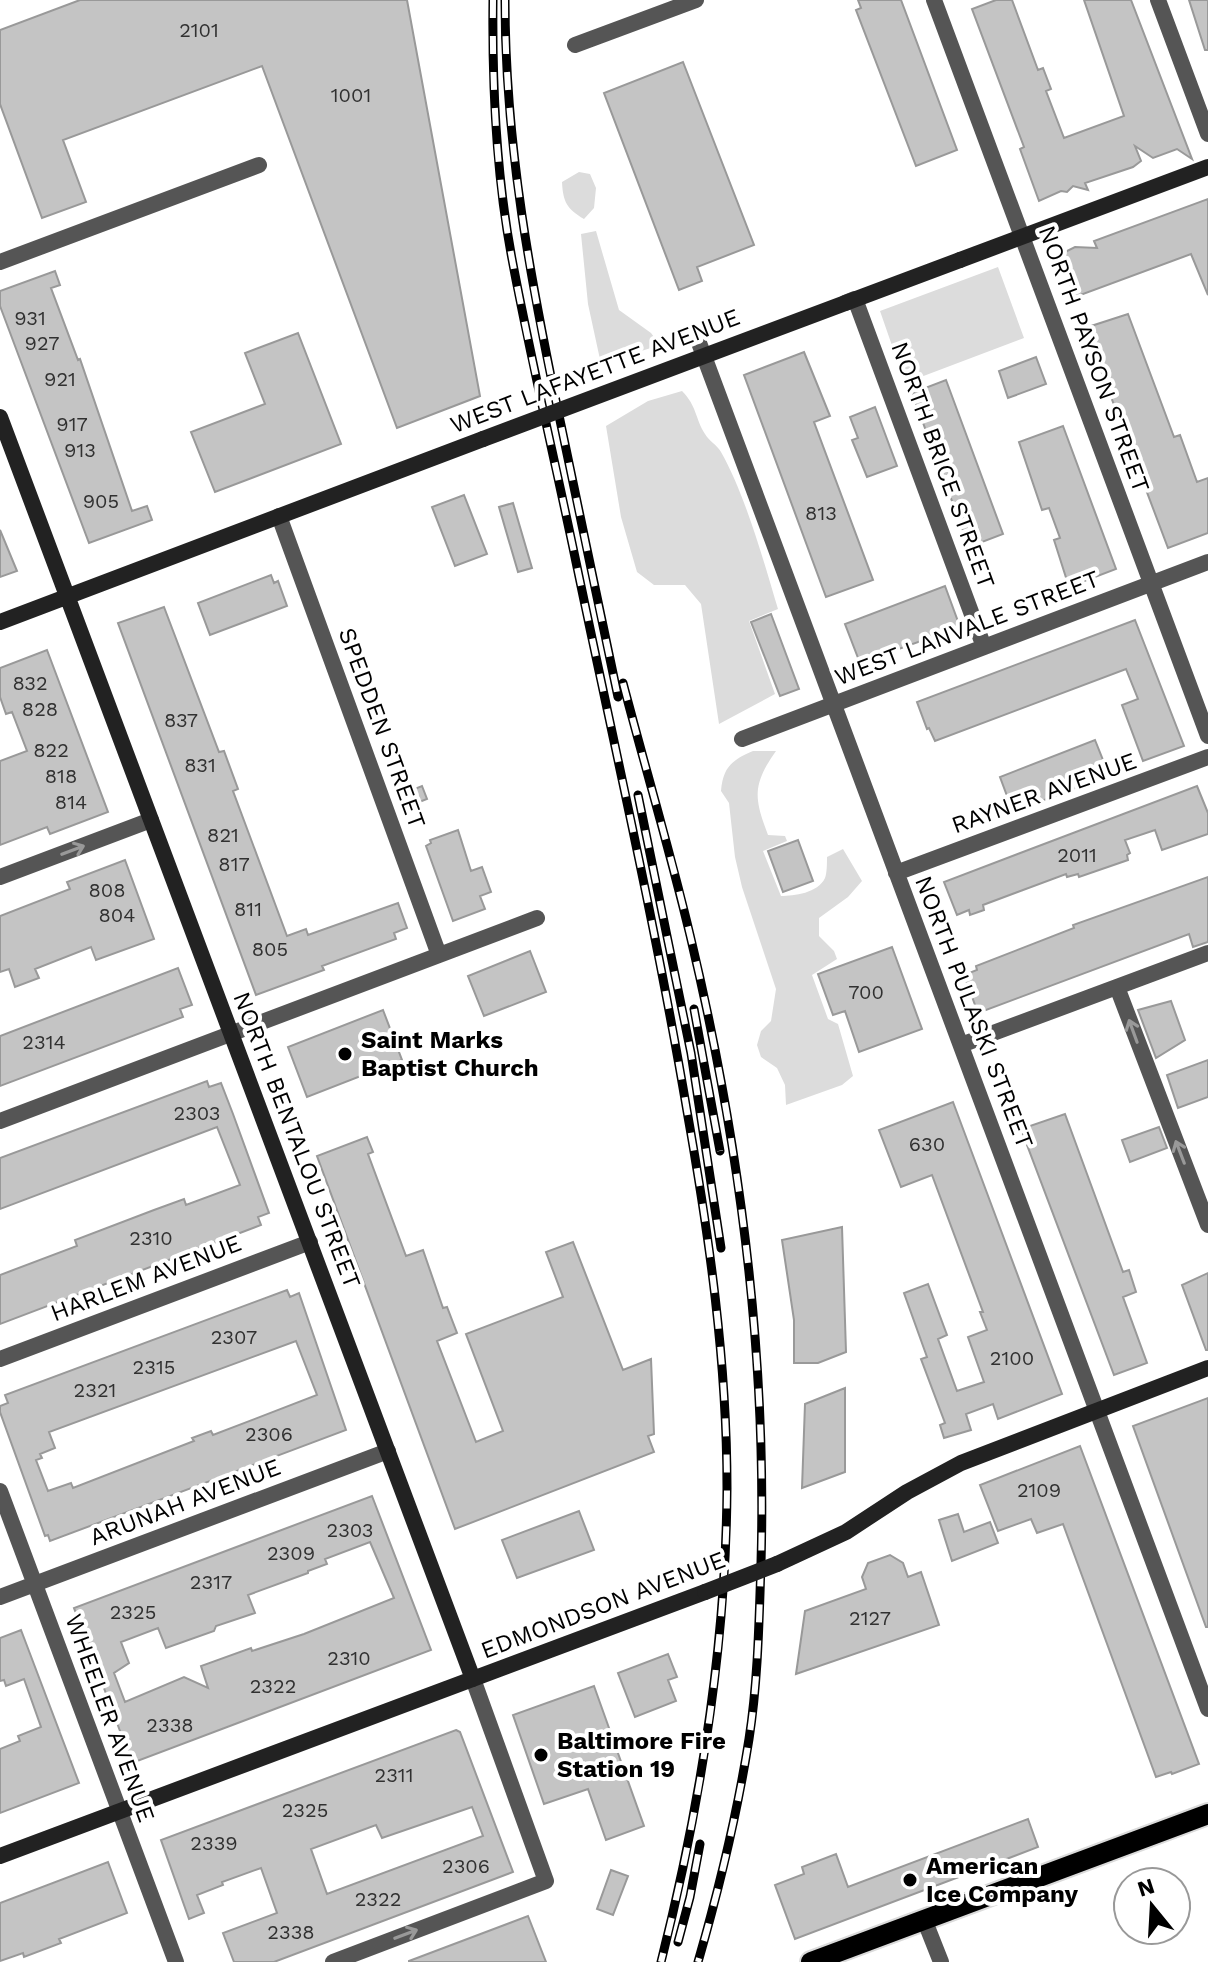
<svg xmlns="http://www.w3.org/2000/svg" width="1208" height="1962" font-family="'Work Sans',sans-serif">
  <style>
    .green { fill: #dcdcdc }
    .building { fill: #c4c4c4; stroke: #999; stroke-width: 2; fill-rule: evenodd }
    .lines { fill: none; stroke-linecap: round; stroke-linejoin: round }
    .primary-casing { stroke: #dbdbdb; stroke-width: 24 }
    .street { stroke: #555; stroke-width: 16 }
    .secondary { stroke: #222; stroke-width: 16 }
    .primary { stroke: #000; stroke-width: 20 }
    .rail-casing { stroke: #000; stroke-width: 9 }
    .rail { stroke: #fff; stroke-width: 6; stroke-dasharray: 18; stroke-linecap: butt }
    .secondary-bridge { stroke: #222; stroke-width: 16 }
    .oneway { stroke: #999 }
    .poi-dot { fill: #000; stroke: #fff; stroke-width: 3 }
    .labels { text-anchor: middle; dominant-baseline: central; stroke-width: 8; stroke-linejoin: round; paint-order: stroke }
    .number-label { font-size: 20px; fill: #313131 }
    .street-label { font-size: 24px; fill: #000; stroke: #fff }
    .poi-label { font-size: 24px; font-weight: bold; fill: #000; stroke: #fff; text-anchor: start }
  </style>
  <rect width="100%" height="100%" fill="#fff"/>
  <path class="green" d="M579,172l11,2 6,14 -2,20 -10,11c-17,-10 -21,-17 -22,-37z
    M596,231l23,79 32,23 9,12 -59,19 -13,-60 -7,-70z
    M998,267l26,71 -119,45 -25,-72z
    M682,391c15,15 13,27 23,43 4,7 12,11 16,18 24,42 43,110 57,157l-29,12 26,73 -56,30 -18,-120 -16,-19h-31l-17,-13 -16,-55 -15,-91 42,-25z
    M753,751h23c-24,34 -22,47 -8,84l17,1 2,5 -24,10 18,45c13,0 37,-3 44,-18 2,-5 2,-15 2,-21l16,-8 19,32 -14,16 -29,21v18l15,15 3,8 -25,16 16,44 10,5 15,52 -11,9 -56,20 -1,-20 -8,-17 -16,-11 -4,-12 4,-14 10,-10 5,-32 -34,-102 -7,-30 -6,-54 -8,-12c2,-24 11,-31 32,-40z"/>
  <path class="building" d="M80,0h327l73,396 -83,32 -135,-362 -199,74 23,62 -44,16 -42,-114v-74z
    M858,0h43l56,150 -41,16 -60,-156 5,-2z
    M996,0h16l26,70 5,-2 8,21 -5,2 18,47 60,-22 -40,-116h47l61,159 -15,-10 -24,9 -18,-12 6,15 -8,6 -48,16 3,7 -15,-4 -6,6 -6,-1 -22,10 -19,-52 4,-2 -52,-138z
    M1189,0h19v50h-3z
    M683,62l71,183 -57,22 5,14 -23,9 -75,-197z
    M1208,199v96l-17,-41 -116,43 -16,-42 16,-8 22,1 -3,-7z
    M55,271l5,14 -9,3 27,72 2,-1 52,152 15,-5 5,14 -63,23 -89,-237v-15z
    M1128,314l46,123 6,-2 17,47 11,-4v55l-40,15 -83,-220z
    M298,333l43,111 -126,48 -24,-60 74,-28 -20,-51z
    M804,352l26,64 -16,6 59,158 -47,17 -82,-222z
    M1036,357l10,27 -38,14 -9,-27z
    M946,380l57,154 -34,13 -57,-154z
    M875,407l22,59 -30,11 -15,-37 6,-2 -8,-21z
    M1063,426l53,143 -47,18 -15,-47 6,-2 -11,-30 -7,2 -23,-68z
    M464,495l23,59 -32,12 -23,-59z
    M513,503l19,65 -14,4 -19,-65z
    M0,530l17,41 -17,6z
    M271,575l3,8 4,-2 9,25 -77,29 -12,-32z
    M945,586l15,41 -100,36 -15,-39z
    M164,607l55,145 5,-1 14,38 -5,2 54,145 19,-7 2,6 90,-32 9,25 -13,5 2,6 -74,27 2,4 -68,25 -138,-372z
    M771,614l28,75 -19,7 -29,-74z
    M1135,620l49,126 -41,15 -21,-56 16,-6 -12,-30 -191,72 -6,-13 -2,1 -10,-27z
    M47,650l61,162 -58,22 -3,-7 -47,18v-84l27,-10 -15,-39 -6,2 -6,-17v-29z
    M1095,740l14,35 -96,37 -13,-35z
    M422,786l5,13 -15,6 -5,-13z
    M1197,786l11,27v21l-46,16 -7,-20 -30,10 5,13 -3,2 1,5 -49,17 -1,-3 -11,3 -1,-3 -83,31 1,5 -14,5 -1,-5 -12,5 -13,-33z
    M458,830l13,41 11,-4 9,25 -11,4 5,13 -32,12 -27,-75 5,-3 -1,-3z
    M798,840l15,41 -30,11 -15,-41z
    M125,860l29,79 -58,21 -5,-13 -56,22 4,9 -24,9 -6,-18 -9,3v-56l70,-27 -3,-7z
    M1208,877v65l-15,5 -4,-13 -211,79 -14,-38 13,-5 -1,-4 98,-38 -1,-3z
    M892,947l30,82 -63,23 -14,-41 -12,4 -15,-41z
    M530,951l16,41 -62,24 -16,-40z
    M178,968l14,37 -12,4 3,8 -183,69v-50z
    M1171,1001l14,39 -29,18 -18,-48z
    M383,1010l19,50 -95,37 -19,-50z
    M1208,1060v37l-30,11 -11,-33z
    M207,1081l2,6 12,-4 12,31 36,99 -11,4 3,8 -261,99v-49l77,-29 -2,-6 79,-30 30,-11 2,6 54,-20 -23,-58 -217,82v-51z
    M953,1102l109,292 -64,25 -5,-15 -27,10 5,16 -27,8 -4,-13 5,-2 -24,-64 6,-2 -23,-64 24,-9 19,51 -9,4 19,52 27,-9 -16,-45 19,-7 -7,-18h3l-51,-137 -31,12 -22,-57z
    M1065,1114l58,158 6,-2 7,22 -13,5 24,66 -33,12 -93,-246z
    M1159,1127l8,21 -37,14 -8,-22z
    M367,1137l6,15 -5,2 38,102 17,-6 20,58 4,-1 10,26 -20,8 39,101 27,-11 -37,-97 97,-37 -17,-45 27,-10 50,128 28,-11 3,75 -6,2 6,16 -199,77 -138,-373z
    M842,1227l4,125 -28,11h-24v-43l-12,-80z
    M1208,1273v77h-2l-24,-65z
    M287,1290l3,7 9,-4 47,137 -296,111 -2,-6 -3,1 -45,-124v-6l8,-3 -3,-8zM296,1341l21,54 -104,40 -2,-4 -19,7 2,3 -121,47 -2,-5 -23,8 -12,-31 6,-2 -2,-4 15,-6 -6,-16z
    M845,1388v84l-43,16 3,-84z
    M1208,1398v229h-2l-73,-201z
    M1080,1446l119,318 -27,10 -1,-2 -15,5 -93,-253 -26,9 -6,-14 -33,12 -18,-46z
    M372,1496l59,154 -299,113 -58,-155zM370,1542l24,56 -90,36 -52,17 -1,-3 -50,18 7,22 -24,-11 -59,25 -11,-29 15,-10 -8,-21 37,-14 8,20 48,-17 2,-5 39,-13 -7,-18 60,-22v-2l19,-7 -2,-5z
    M579,1511l15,39 -77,28 -15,-38z
    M958,1514l6,18 26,-10 8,21 -46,18 -13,-41z
    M890,1555l13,8 5,14 13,-5 18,53 -143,49 9,-63 61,-22 -4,-12 6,-14z
    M21,1630l58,153 -79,30v-64l20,-8 -2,-5 23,-9 -17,-48 -18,7 -2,-6 -4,1v-43z
    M668,1654l9,23 -9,3 8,21 -41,16 -17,-44z
    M594,1686l50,140 -38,14 -18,-51 -44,15 -31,-89z
    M456,1730l4,2 53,140 -239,90h-40l-11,-29 54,-20 -16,-45 -39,14 1,3 -26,10 7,18 -15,6 -28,-79zM472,1807l11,29 -156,58 -16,-45 65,-24 6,13z
    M1028,1819l10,28 -243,92 -20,-54 29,-11 -2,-7 34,-13 12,33z
    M108,1862l19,51 -68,26 2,4 -37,14 -1,-4 -23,8v-58z
    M611,1870l17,6 -15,39 -16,-6z
    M528,1916l18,46h-137v-1z"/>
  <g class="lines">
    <g class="primary-casing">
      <path id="primary" d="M811,1962l397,-148"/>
    </g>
    <path class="street" d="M934,0l274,736
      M1158,0l50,134
      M575,45l121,-45
      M0,262l259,-97
      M845,303l10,-4 129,348
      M695,332l513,1377
      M279,516l160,439
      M742,739l466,-177
      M896,873l312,-116
      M0,877l151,-57
      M1117,987l91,238
      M961,1045l247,-92
      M0,1121l537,-203
      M0,1359l310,-117
      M0,1491l176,471
      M0,1597l388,-146
      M924,1919l17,43
      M333,1962l213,-81 -73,-202"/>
    <path class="secondary" d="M960,260l248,-93
      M0,417l473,1262
      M0,622l483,-183
      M777,1564l69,-32 61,-40 54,-29 247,-95
      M0,1856l705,-264"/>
    <use href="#primary" class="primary"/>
    <g class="rail-casing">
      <path id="rail" d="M493,0c-1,86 3,174 19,259 19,101 43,202 64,303 38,183 80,365 111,549 22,124 40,250 40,377 -1,160 -27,319 -66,474
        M505,0c0,146 26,283 56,425 19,91 38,182 57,272
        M623,683c22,84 47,168 67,252 49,205 77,418 71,628 -2,59 -3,118 -12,176 -12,76 -30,150 -51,223
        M638,795l53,258 30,195
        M694,1009l26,142
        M678,1942l12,-45 10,-53"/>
    </g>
    <use href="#rail" class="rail"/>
    <path class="secondary-bridge" d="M483,439l477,-179
      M705,1592l72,-28"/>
  </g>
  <defs><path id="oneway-shaft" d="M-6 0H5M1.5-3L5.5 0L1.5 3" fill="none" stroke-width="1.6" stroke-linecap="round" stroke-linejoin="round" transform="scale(2)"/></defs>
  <g class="oneway">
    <use href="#oneway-shaft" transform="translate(73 850) rotate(-21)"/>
    <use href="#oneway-shaft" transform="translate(1133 1031) rotate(-110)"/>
    <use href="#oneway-shaft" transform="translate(1180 1152) rotate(-111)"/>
    <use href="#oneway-shaft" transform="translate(406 1934) rotate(-21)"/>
  </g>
  <g class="poi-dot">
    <circle cx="345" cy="1054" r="8"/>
    <circle cx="541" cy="1755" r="8"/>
    <circle cx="910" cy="1880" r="8"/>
  </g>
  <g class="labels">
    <g class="number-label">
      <text x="199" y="30">2101</text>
      <text x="351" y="95">1001</text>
      <text x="30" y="318">931</text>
      <text x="42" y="343">927</text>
      <text x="60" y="379">921</text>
      <text x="72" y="424">917</text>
      <text x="80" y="450">913</text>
      <text x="101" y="501">905</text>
      <text x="821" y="513">813</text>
      <text x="30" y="683">832</text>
      <text x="40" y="709">828</text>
      <text x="181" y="720">837</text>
      <text x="51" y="750">822</text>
      <text x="200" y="765">831</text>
      <text x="61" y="776">818</text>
      <text x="71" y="802">814</text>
      <text x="223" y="835">821</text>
      <text x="1077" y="855">2011</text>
      <text x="234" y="864">817</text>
      <text x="107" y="890">808</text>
      <text x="248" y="909">811</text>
      <text x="117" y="915">804</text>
      <text x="270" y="949">805</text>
      <text x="866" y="992">700</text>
      <text x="44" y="1042">2314</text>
      <text x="197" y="1113">2303</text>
      <text x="927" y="1144">630</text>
      <text x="151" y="1238">2310</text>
      <text x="234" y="1337">2307</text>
      <text x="1012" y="1358">2100</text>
      <text x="154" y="1367">2315</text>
      <text x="95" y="1390">2321</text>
      <text x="269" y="1434">2306</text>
      <text x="1039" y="1490">2109</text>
      <text x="350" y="1530">2303</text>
      <text x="291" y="1553">2309</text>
      <text x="211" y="1582">2317</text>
      <text x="133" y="1612">2325</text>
      <text x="870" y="1618">2127</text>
      <text x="349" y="1658">2310</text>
      <text x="273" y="1686">2322</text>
      <text x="170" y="1725">2338</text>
      <text x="394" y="1775">2311</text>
      <text x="305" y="1810">2325</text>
      <text x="214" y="1843">2339</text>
      <text x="466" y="1866">2306</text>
      <text x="378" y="1899">2322</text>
      <text x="291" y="1932">2338</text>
    </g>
    <g class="street-label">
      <text transform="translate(1094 359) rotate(70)">NORTH PAYSON STREET</text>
      <text transform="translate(595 371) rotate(-21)">WEST LAFAYETTE AVENUE</text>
      <text transform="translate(943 465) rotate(70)">NORTH BRICE STREET</text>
      <text transform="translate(967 628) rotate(-21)">WEST LANVALE STREET</text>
      <text transform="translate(382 728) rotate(70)">SPEDDEN STREET</text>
      <text transform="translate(1044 793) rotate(-20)">RAYNER AVENUE</text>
      <text transform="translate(974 1012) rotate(69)">NORTH PULASKI STREET</text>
      <text transform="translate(297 1140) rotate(69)">NORTH BENTALOU STREET</text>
      <text transform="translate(146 1278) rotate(-21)">HARLEM AVENUE</text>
      <text transform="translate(185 1502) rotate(-21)">ARUNAH AVENUE</text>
      <text transform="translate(603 1605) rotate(-21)">EDMONDSON AVENUE</text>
      <text transform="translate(110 1718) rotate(70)">WHEELER AVENUE</text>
    </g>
    <g class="poi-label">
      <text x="361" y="1040">Saint Marks<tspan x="361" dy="28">Baptist Church</tspan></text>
      <text x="557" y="1741">Baltimore Fire<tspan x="557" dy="28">Station 19</tspan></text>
      <text x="926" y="1866">American<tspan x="926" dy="28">Ice Company</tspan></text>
    </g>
  </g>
  <g transform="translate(1152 1906) rotate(342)"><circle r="38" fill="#ffffff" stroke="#999999" stroke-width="2"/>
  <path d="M0-6L14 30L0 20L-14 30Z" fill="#000000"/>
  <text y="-12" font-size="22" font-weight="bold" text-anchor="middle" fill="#000000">N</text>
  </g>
</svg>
